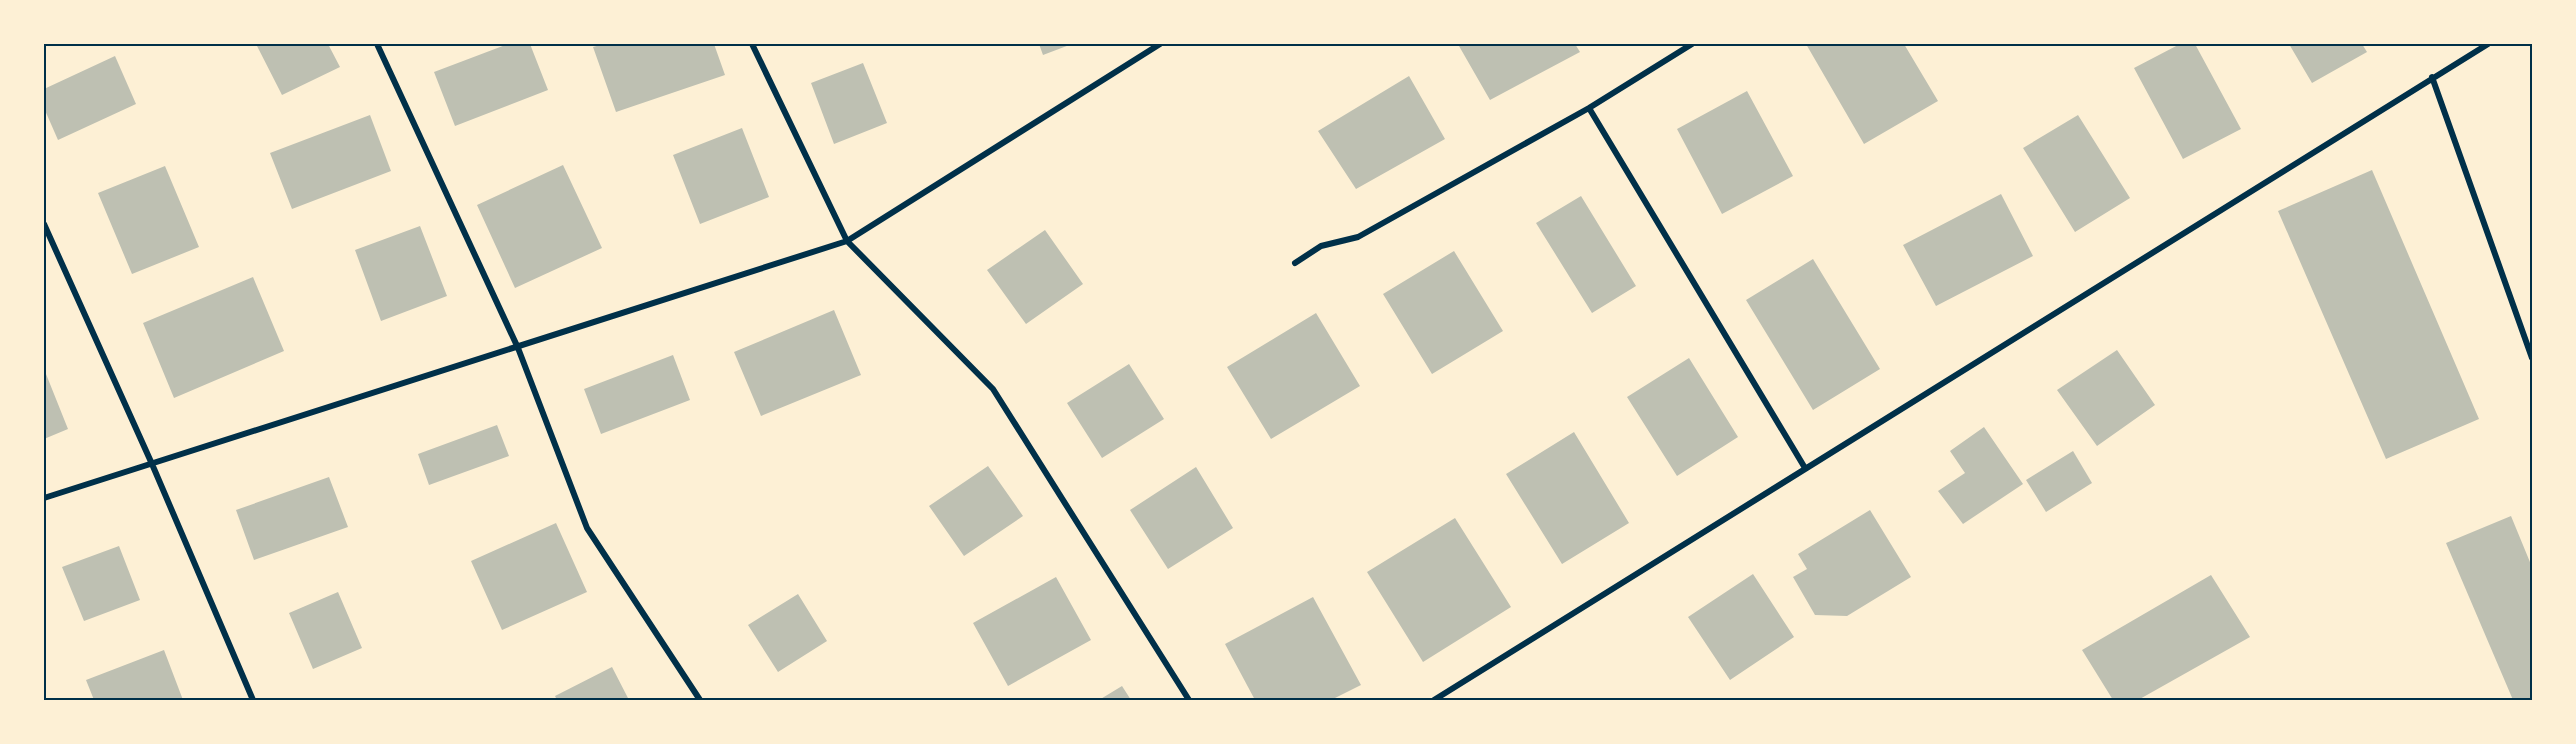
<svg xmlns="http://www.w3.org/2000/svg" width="2576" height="744" font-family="Lora,serif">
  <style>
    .building { fill: #bec0b2 }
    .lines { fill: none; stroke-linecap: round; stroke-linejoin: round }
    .minor { stroke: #003049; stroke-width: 6 }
    .neatline { fill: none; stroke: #003049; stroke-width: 2 }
  </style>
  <rect width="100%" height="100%" fill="#fdf0d5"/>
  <path class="building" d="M256,44h72l12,23 -58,28z
    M508,44h22l18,46 -93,36 -21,-54z
    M604,44h110l11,31 -109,37 -23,-65z
    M1039,44h33l-29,11z
    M1464,44h111l5,8 -90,48 -31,-54z
    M1806,44h98l34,57 -74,43z
    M2180,44h15l46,85 -58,30 -49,-91z
    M2289,44h73l5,8 -55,31z
    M115,56l21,48 -78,36 -14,-32v-19z
    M863,63l24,60 -53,21 -23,-61z
    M1409,76l36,63 -89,50 -38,-58z
    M1747,91l46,85 -71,38 -45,-85z
    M370,115l21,56 -99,38 -22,-56z
    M2078,115l52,83 -55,34 -52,-84z
    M742,128l27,69 -69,27 -27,-69z
    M563,165l39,83 -87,40 -38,-83z
    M165,166l34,81 -67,27 -34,-81z
    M2372,170l107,249 -93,40 -108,-248z
    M2001,194l32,62 -97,50 -33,-61z
    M1581,196l55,90 -44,27 -56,-90z
    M420,226l27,70 -66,25 -26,-71z
    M1045,230l38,54 -57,40 -39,-54z
    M1454,251l49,80 -71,43 -49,-80z
    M1813,259l67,110 -67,41 -67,-110z
    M253,277l31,74 -110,47 -31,-75z
    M834,310l27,65 -100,41 -27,-64z
    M1316,313l44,73 -89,53 -44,-72z
    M2117,350l38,55 -58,41 -40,-56z
    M673,355l17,45 -89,34 -17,-45z
    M1689,358l49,79 -61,39 -50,-79z
    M1129,364l35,55 -62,39 -35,-55z
    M44,369l24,60 -24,10z
    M497,425l12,31 -80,29 -11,-31z
    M1984,427l39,57 -60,40 -25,-33 27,-18 -15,-22z
    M1574,432l55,91 -67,41 -56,-90z
    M2073,451l19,32 -46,29 -20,-32z
    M988,466l35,50 -59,40 -35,-50z
    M1196,467l37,61 -65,41 -38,-59z
    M329,477l19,50 -94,33 -18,-50z
    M1870,510l41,67 -64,39 -32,-1 -22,-38 14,-8 -9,-15z
    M2511,516l21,51v133h-19l-67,-157z
    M1455,518l56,89 -88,55 -56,-90z
    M556,523l31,69 -85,38 -31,-69z
    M119,546l21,54 -56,21 -22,-54z
    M1753,574l41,63 -64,43 -42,-63z
    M2211,575l39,62 -112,63h-25l-31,-50z
    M1056,577l35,63 -83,46 -35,-63z
    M338,592l24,56 -49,21 -24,-56z
    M798,594l29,47 -49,31 -30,-47z
    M1313,597l48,88 -30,15h-76l-30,-56z
    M164,650l19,50h-89l-8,-20z
    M612,667l17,33h-72l-2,-4z
    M1122,686l9,14h-32z"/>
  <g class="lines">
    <path class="minor" d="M377,44l141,304 69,180 113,172
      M752,44l95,197 146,148 196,311
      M2432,77l100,281
      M1589,108l216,360
      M44,224l108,240 101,236
      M1295,263l26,-17 37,-9 231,-129 103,-64
      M44,498l803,-257 313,-197
      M1434,700l1054,-656"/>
  </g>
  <rect width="2576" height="744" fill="none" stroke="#fdf0d5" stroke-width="90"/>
  <rect x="45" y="45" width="2486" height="654" class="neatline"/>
</svg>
